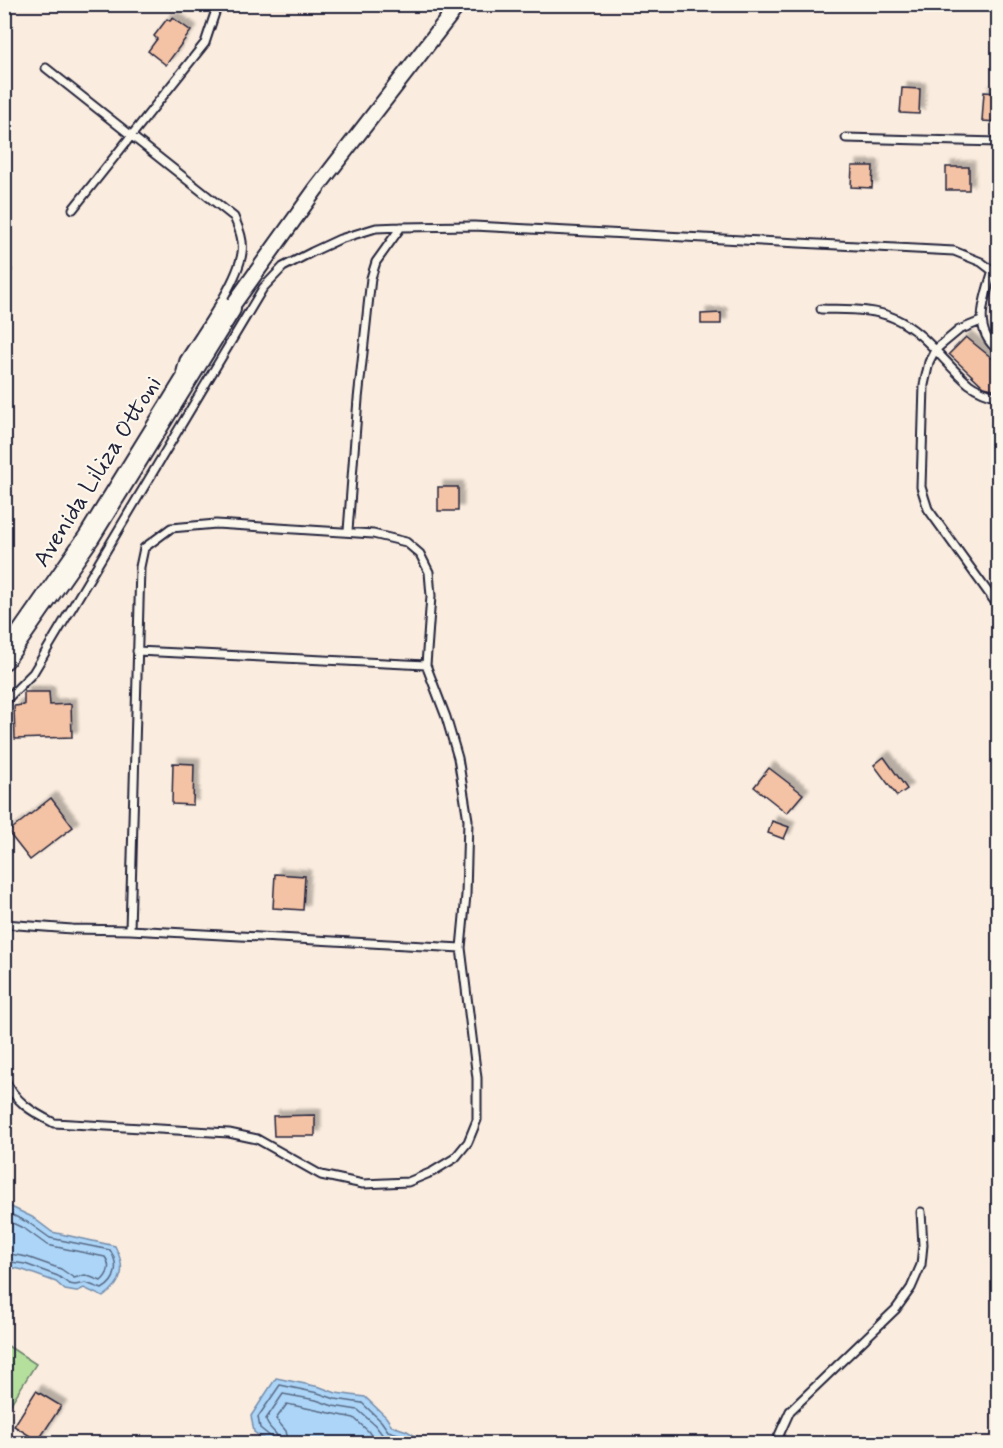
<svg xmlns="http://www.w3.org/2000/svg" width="1003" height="1448" font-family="Mynerve,sans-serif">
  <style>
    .green { fill: #b4df9c; stroke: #6b806c; stroke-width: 1.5 }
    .water { fill: #acd5f7; stroke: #758dac; stroke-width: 1.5 }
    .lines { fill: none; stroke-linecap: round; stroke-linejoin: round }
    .shore { stroke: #596a86; stroke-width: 1.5 }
    .building { fill: #f4c2a4; stroke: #22223b; stroke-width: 1.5; filter: url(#shadow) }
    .lane-casing { stroke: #22223b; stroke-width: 11 }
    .street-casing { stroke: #22223b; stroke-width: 18 }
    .secondary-casing { stroke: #22223b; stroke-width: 24 }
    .lane { stroke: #fbf7ec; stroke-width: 7 }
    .street { stroke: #fbf7ec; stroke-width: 14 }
    .secondary { stroke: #fbf7ec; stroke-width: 20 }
    .labels { text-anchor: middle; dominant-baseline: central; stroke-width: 4.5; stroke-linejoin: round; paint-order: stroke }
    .street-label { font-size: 24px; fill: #22223b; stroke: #fbf7ec }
  </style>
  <defs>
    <filter id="shadow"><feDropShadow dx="5.5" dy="-5.5" stdDeviation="1.5" flood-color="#0004"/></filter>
  </defs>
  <rect width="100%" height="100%" fill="#faecde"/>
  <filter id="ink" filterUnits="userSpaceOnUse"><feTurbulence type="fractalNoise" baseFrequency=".0167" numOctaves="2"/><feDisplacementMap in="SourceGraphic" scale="12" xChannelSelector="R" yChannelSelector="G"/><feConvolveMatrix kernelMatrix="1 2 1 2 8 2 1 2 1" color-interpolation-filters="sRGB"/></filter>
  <g filter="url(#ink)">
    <path class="green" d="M5,1344l31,20 -31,49z"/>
    <path class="water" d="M5,1204l27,13 20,15 63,14c11,22 9,36 -12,51l-19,-9 -8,4 -11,-2 -9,-8 -33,-12 -18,-4z
      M276,1378l44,9 16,6 29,4 21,20 6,9 15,5 18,11v1h-156l-15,-11 -3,-16z"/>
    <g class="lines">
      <path class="shore" d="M4,1211l25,12 21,15 60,12c9,14 7,31 -8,39l-16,-6 -11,2 -6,-1 -11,-8 -33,-12 -21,-3
        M4,1219l21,10 22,16 58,12c6,8 4,17 -4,24l-16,-6 -11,3 -13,-9 -34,-12 -23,-4
        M272,1444l-1,-7 -11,-9 -2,-11 22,-32 38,8 17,6 27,4 19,18 7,10 17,5 12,8
        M280,1444c-1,-13 -13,-14 -14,-25l17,-25 33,6 17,6 25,4 17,15 9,12 18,7
        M289,1444l-3,-13 -10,-12 11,-15 67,14 14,13 9,13"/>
    </g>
    <path class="building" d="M173,18l18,13 -25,34 -18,-14 9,-12 -3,-3 13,-17 3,2z
      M902,88l18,1 -1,25 -19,-1z
      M984,92l14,1v29l-16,-1z
      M852,166h21l-1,22 -21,-1z
      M946,167h23v23h-23z
      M721,313v11h-20v-10z
      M966,337l32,26v27l-14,-3 -35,-33z
      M438,487h20v24h-20z
      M24,692h25l1,13 21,-1 1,33 -57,2 -1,-33 10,-1z
      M884,757l23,32 -10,7 -23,-31z
      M173,763l21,1 -1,41 -21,-1z
      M769,768l34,26 -16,19 -33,-26z
      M51,798l22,29 -43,33 -22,-28z
      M772,821l17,6 -5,12 -16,-6z
      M275,874l30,2 -2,34 -30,-2z
      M315,1115v21h-41l-1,-20z
      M36,1391l25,15 -23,35 -24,-15z"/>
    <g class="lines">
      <g class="lane-casing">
        <path id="lane" d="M46,68l188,149c5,12 10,23 8,36 -4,29 -41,80 -58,107l-3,11 1,6
          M846,138l152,4
          M73,209l132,-166 13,-39
          M4,265l3,5 -3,6
          M993,270c-8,28 -22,59 5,80
          M821,309c23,1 51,-1 73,9 31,14 50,45 75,66 9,7 19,10 29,13
          M981,321l-22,9 -24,20 -6,12 -5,23 -3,102 7,22 70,97
          M348,531l10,-132 13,-121 5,-16 25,-35
          M137,651l289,14
          M4,702l29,-29 230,-385 20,-21 29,-15 28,-13 36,-11 25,-1 73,-1 480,25 27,11 17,13
          M4,924l68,5 58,1 331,18
          M4,1078c11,24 28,34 50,45l175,10 28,6 64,36 42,9 45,-2 24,-10 23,-14 13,-16 9,-22v-42l-16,-130 5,-53 2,-75 -10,-62 -12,-41 -20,-52 5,-69 -2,-24 -9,-18 -14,-12 -33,-8 -157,-10 -45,4 -27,20 -4,19 -10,363
          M775,1444l15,-33 106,-102 15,-21 10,-23 2,-20 -2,-33"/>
      </g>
      <g class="street-casing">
        <path id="street" d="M230,309l86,-120 143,-185"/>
      </g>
      <g class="secondary-casing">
        <path id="secondary" d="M4,659l85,-122 141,-228"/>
      </g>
      <use href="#lane" class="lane"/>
      <use href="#street" class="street"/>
      <use href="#secondary" class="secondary"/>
    </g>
  </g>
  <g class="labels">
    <g class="street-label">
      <text transform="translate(98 472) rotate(-58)">Avenida Liliza Ottoni</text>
    </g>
  </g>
  <rect width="1003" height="1448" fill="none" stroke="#fbf7ec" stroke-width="24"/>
  <rect x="12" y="12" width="979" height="1424" fill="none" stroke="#22223b" stroke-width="2" filter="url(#ink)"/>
</svg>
